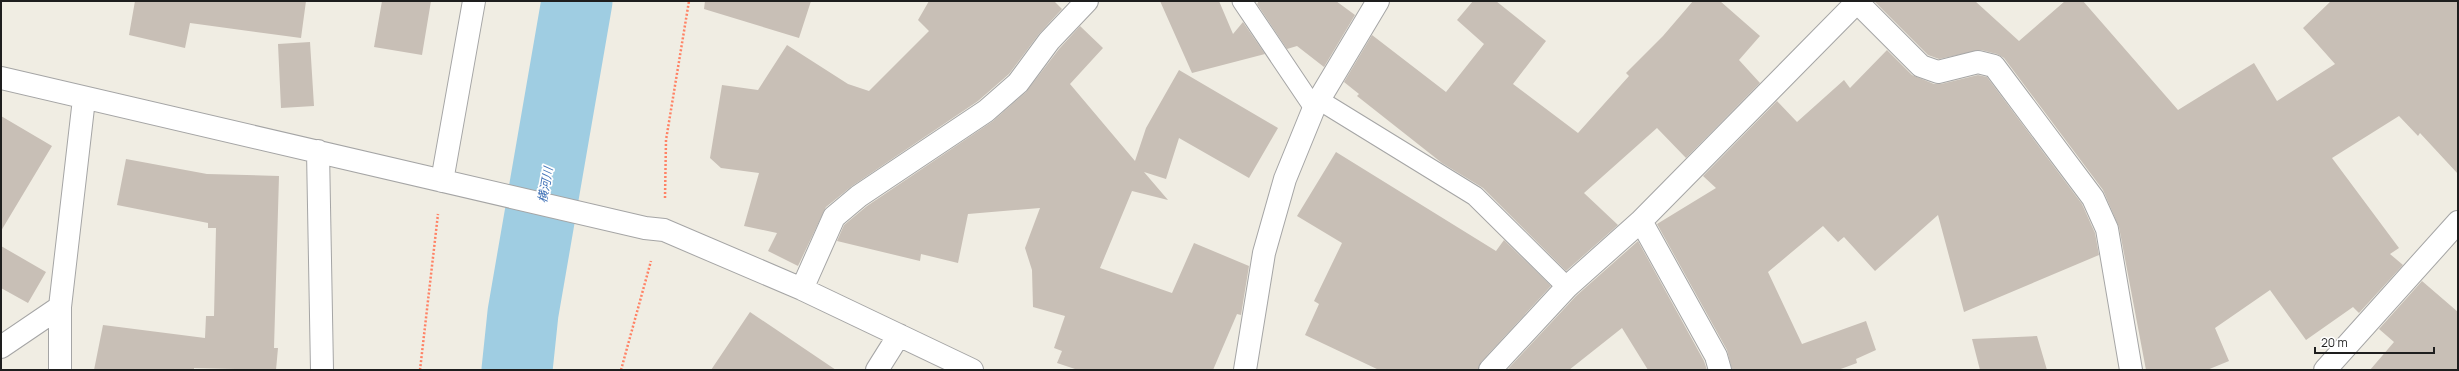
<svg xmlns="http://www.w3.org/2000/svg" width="2459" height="371" font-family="Manrope,'Noto Sans JP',sans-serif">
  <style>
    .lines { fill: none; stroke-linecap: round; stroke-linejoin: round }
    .river { stroke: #9fcde2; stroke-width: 71 }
    .building { fill: #c8bfb6 }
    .service-casing { stroke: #a5a5a5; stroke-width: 21 }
    .minor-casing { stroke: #a5a5a5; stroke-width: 24 }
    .path { stroke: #ff8265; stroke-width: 2.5; stroke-dasharray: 2 2; stroke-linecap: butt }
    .service { stroke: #fff; stroke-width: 19 }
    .minor { stroke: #fff; stroke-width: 22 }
    .labels { text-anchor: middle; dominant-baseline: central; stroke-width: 3.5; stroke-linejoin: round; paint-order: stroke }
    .water-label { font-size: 12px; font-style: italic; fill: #4172b7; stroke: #fff }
  </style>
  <rect width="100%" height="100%" fill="#f0ede3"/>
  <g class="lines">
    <path class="river" d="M517,370l6,-57 54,-312"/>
  </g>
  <path class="building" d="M135,1h171l-5,37 -111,-15 -5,25 -56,-13z
    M382,1h49l-9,54 -48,-8z
    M705,1h106l-12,37 -95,-29z
    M929,1h125l8,8 -23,25 -30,40 -31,27 -126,85 -26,21 -28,59 -30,-15 9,-18 -33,-7 15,-53 -38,-5 -11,-10 12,-73 36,5 29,-45 61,39 21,7 60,-60 -11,-11z
    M1160,1h59l14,33 10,-12 22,32 -73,19z
    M1259,1h77l19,14 -31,52 -27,-21 -10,3 -30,-45z
    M1473,1h23l50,40 -33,43 65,49 51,-57 -3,-3 37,-37 30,-35h27l40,35 -21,24 21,23 -74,75 -29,-30 -73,65 34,32 -52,46 -83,-83 -41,-25 -85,-67 2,-2 -15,-12 28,-47 74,57 38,-48 -27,-24z
    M1874,1h101l44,40 46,-40h18l95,109 76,-47 23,38 58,-37 -32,-36 28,-27h127v173l-38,-41 -2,3 -19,-20 -67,42 67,90 -9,6 13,11 -44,48 -6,-6 -47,33 -36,-50 -55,38 14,33 -22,9h-61l-27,-143 -16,-37 -99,-132 -7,-4 -16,-4 -42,9 -11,-4z
    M1080,26l23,22 -33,36 65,77 11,-33 33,-58 99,58 -29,50 -70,-40 -13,41 -22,-7 24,28 -36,-9 -32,77 72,25 22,-50 55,23 -8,49 -4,-1 -24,56h-135l-21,-7 5,-12 -8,-3 11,-32 -32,-9 -1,-37 -7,-22 15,-40 -72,6 -10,49 -37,-9 -1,7 -83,-20 7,-16 23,-19 126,-85 33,-29 33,-43z
    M310,42l4,64 -33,2 -3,-64z
    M1887,50l25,25 22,9h7l37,-9 9,2 95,127 13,29 4,22 -135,57 -26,-97 -63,56 -31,-34 -6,5 -15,-16 -55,46 34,72 64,-23 10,29 -20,9 1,4 -19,7h-106l-5,-20 -70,-126 59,-36 -13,-12 74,-75 20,21 47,-42 6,8z
    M1,116l51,30 -51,85z
    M1336,152l160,99 8,-11 47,46 -70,76 -3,8h-99l-74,-35 14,-31 -5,-3 28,-58 -45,-27z
    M126,159l81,15 72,2 -5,172h4l-2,22 -82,-2v2h-100l9,-45 102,13 1,-22h8l2,-88h-8v-5l-91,-18z
    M1638,241l66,120 3,9h-59l-26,-42 -53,42h-62l69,-74z
    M1,246l45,26 -18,31 -27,-15z
    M2422,281l36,31v58h-88l24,-28 -15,-13z
    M750,312l86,58h-125z
    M2037,336l10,34h-67l-8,-31z"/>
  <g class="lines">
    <g class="service-casing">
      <path id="service" d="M1242,1l72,107
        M1319,100l156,96 92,91"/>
    </g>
    <g class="minor-casing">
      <path id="minor" d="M1857,2l64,64 17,6 40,-10 16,4 99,132 14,31 24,141
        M1,78l644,150 19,2 138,59 170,81
        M318,151l4,219
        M442,181l32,-180
        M1641,221l75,135 4,14
        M802,289l32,-72 25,-21 127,-85 32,-28 31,-42 38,-40
        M1,347l59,-40
        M60,370v-63l24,-208
        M877,370l22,-35
        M1245,370l19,-117 21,-74 29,-71 64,-107
        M1490,370l77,-83 74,-66 217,-220
        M2325,370l133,-148"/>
    </g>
    <path class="path" d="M665,198l1,-58 23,-139
      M420,370l18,-156
      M621,370l30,-109"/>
    <use href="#service" class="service"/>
    <use href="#minor" class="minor"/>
  </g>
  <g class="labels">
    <g class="water-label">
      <text transform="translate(545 185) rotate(-80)">横河川</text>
    </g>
  </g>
  <rect width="2459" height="371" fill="none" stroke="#1e1e1e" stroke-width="4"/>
  <path d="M2315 347v6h119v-6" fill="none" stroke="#1e1e1e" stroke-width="2"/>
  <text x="2321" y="347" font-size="12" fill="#1e1e1e" stroke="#ffffff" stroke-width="3" paint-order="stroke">20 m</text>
</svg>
